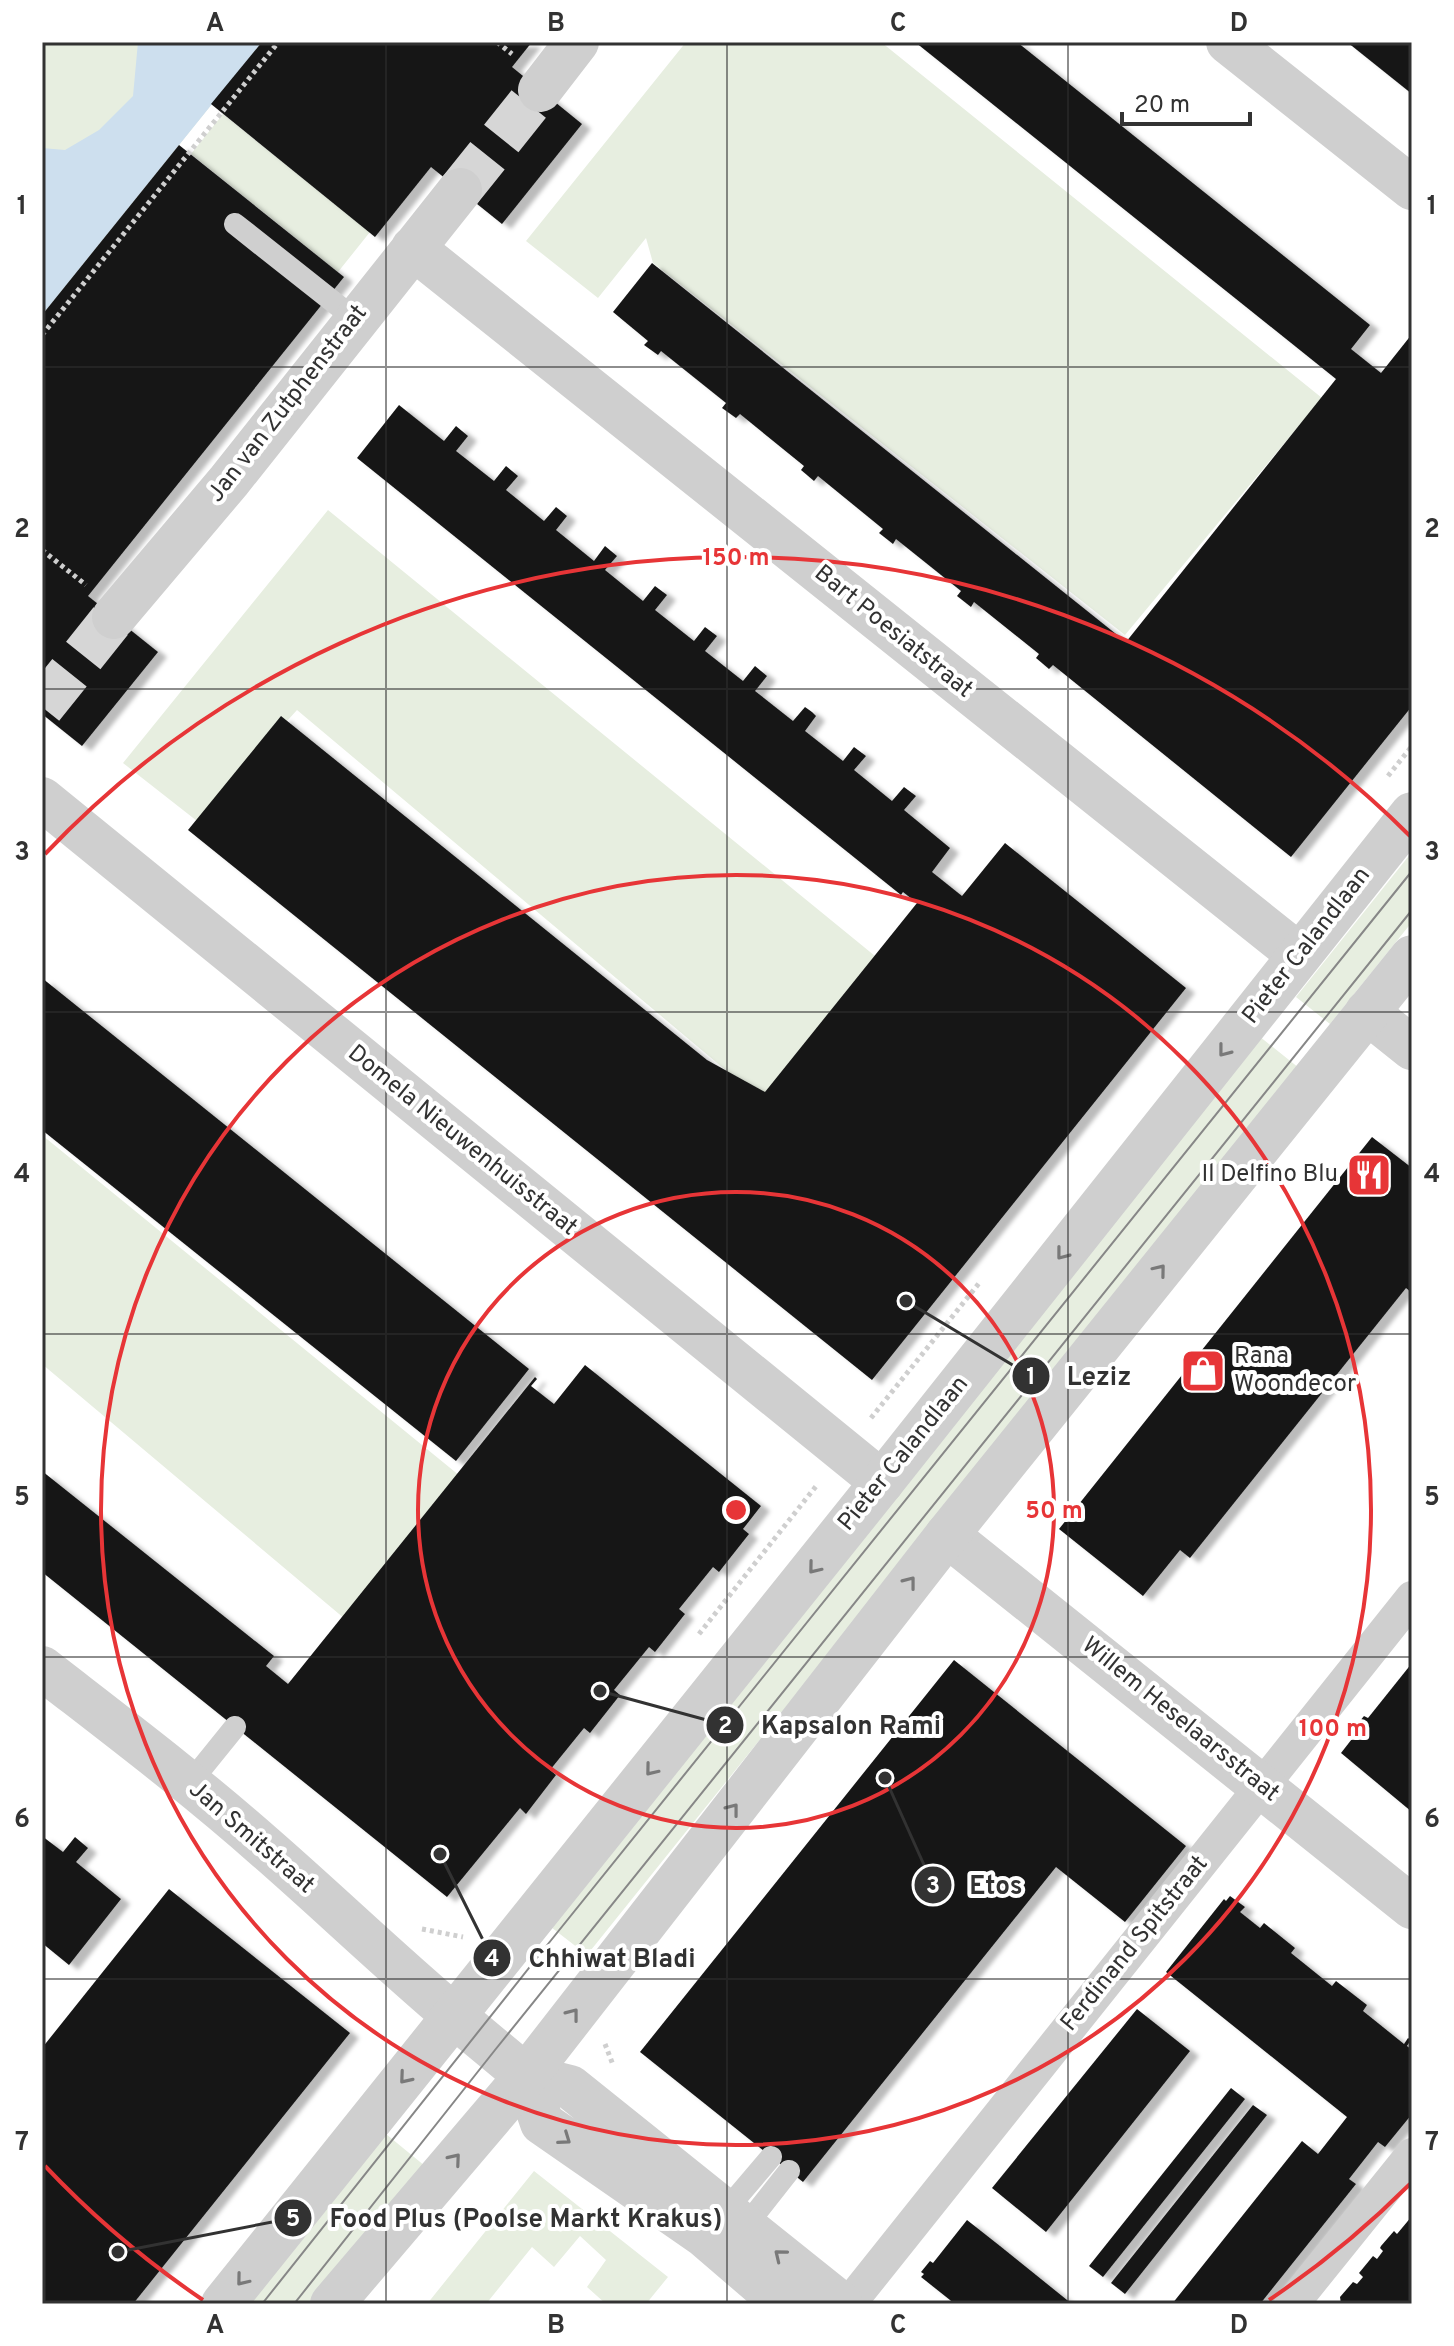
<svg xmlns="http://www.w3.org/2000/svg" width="1454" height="2346" font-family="Overpass,sans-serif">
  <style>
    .green { fill: #e7eee0 }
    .water { fill: #cddfee }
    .building { fill: #191919; filter: url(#shadow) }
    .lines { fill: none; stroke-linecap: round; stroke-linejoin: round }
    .minor-tunnel { stroke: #d6d6d6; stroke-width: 44; stroke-dasharray: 44 22; stroke-linecap: butt }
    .path { stroke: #cfcfcf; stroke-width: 5; stroke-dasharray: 4 4; stroke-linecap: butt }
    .service { stroke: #cfcfcf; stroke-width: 22 }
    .pedestrian { stroke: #cfcfcf; stroke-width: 34 }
    .minor { stroke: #cfcfcf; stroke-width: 44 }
    .tertiary { stroke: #cfcfcf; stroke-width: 44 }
    .tram { stroke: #878787; stroke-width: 2 }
    .oneway { stroke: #797979 }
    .grid { fill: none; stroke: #323232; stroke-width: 2; stroke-opacity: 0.55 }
    .ring { fill: none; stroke: #e73537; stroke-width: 4 }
    .labels { text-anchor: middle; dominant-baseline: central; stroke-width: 8; stroke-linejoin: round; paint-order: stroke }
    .street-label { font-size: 24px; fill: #323232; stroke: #fff }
    .poi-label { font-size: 24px; fill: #323232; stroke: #fff; text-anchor: end }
    .centre { fill: #e73537; stroke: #fff; stroke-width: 4 }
    .ring-label { font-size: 24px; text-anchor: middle; font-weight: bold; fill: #e73537; stroke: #fff; stroke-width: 8; stroke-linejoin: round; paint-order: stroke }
    .leader { fill: none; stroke: #323232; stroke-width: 3 }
    .callout-dot { fill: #323232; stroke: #fff; stroke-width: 3 }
    .mark-label { font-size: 24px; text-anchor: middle; font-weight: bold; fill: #fff }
    .callout-label { font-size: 26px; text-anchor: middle; font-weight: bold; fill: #323232; stroke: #fff; stroke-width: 8; stroke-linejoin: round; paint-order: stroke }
    .neatline { fill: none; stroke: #323232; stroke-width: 3 }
    .grid-label { font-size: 26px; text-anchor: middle; font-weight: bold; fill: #323232 }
  </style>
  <defs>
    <filter id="shadow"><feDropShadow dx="9" dy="5" stdDeviation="2" flood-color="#0004"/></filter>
  </defs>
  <rect width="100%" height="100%" fill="#fff"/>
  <path class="green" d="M42,42h220l-220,273z
    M686,42h195l441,356 -197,237 -472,-372 -7,-25 -48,60 -72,-57z
    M223,114l147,118 -32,40 -147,-118z
    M328,510l547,446 -115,143 -463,-389 -100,111 -74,-58z
    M1412,852v70l-82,102 -34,-27z
    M1259,1036l40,32 -712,887 -40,-31z
    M42,1135l418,341 -115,143 -303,-255z
    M386,2134l39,32 -112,138h-65z
    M534,2171l134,106 -22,27h-40l-19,-17 19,-27 -26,-24 -26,31 -22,-20 -46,57h-59z"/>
  <path class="water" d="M138,42h124l-220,273v-167l23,2 34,-20 34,-34z"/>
  <path class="building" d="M262,42h270l-20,25 70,57 -80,100 -71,-57 -56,70 -164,-133z
    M915,42h102l353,283 -19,24 30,24 31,-39v372l-121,151 -238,-192 -4,4 -13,-11 3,-4 -65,-52 -3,5 -14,-11 4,-5 -65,-52 -3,5 -14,-11 4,-4 -65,-53 -4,5 -13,-11 3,-4 -64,-52 -4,4 -14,-10 4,-5 -65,-52 -3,4 -14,-10 4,-4 -35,-29 39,-49 474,379 210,-263z
    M1347,42h65v52z
    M179,145l165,132 -256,319 70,56 -76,94 -40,-32v-399z
    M399,405l45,36 12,-15 12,10 -12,15 38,30 12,-15 12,10 -12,14 38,31 12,-14 5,4 6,5 -11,14 38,31 11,-15 12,10 -12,14 38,31 12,-15 12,9 -12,15 39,31 11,-14 12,9 -12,15 38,30 12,-15 12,10 -12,15 38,30 12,-14 7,5 4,4 -11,15 38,30 11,-14 12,9 -12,14 38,31 12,-14 12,9 -12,14 46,38 -18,24 30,24 43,-53 181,145 -314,392 -684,-550 93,-114 426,344 58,32 152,-189 -14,-11 -2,3 -544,-437z
    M42,978l487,391 -73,92 -414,-331z
    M1372,1137l40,31v125l-6,-5 -216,270 -10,-8 -37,46 -84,-67z
    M585,1365l176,141 -18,23 6,5 -30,38 -6,-5 -34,42 6,5 -30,38 -6,-5 -35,43 6,5 -30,38 -6,-5 -34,42 6,5 -30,39 -6,-6 -73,89 -405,-325v-101l232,185 -8,10 22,18 247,-307 2,2 -6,7 23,18z
    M954,1660l232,186 -61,76 -69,-55 -253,315 -163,-130z
    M1412,1663v149l-71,-59 14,-18 -4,-3 13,-16 4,2z
    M42,1836l21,16 12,-15 13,11 -12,14 45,37 -52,66 -27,-22z
    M169,1889l181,144 -217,271h-91v-256z
    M1230,1896l15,11 -5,5 20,16 4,-5 31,25 -4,5 41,33 4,-5 31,24 -4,6 41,33 4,-6 3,2 -4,6 5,4v64l-27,33 -7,-5 -29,37 7,5 -96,120h-88l130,-163 16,13 29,-37 -181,-145 58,-73 2,2z
    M1137,2009l53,42 -144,181 -54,-44z
    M1231,2088l14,11 -142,178 -14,-11z
    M1253,2105l14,10 -142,179 -14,-11z
    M1412,2216v88h-71l-1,-7 13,-15 4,2 6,-7 -4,-4 14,-17 4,3 6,-8 -3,-3 1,-2 13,-15 3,3z
    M967,2220l33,26 72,58h-117l-34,-27 3,-3 -3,-2 9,-11 3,2z"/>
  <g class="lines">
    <path class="minor-tunnel" d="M460,190l80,-100
      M42,707l72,-90"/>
    <path class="path" d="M497,42l15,12
      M42,335l234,-290
      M42,550l44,35
      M1388,776l24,-30
      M871,1418l109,-136
      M699,1634l118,-149
      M422,1929l41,8
      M605,2044l8,21"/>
    <path class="service" d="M235,224l120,95
      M189,1784l46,-57
      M720,2217l51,-60
      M740,2233l49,-62"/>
    <path class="pedestrian" d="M860,2290l552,-692
      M1292,2304l120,-149"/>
    <path class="minor" d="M1228,42l184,146
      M540,90l37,-48
      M413,248l886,707
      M114,617l115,-136 231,-291
      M42,799l840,683
      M1367,1012l45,36
      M947,1535l465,372
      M42,1668c76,59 153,117 225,181 63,55 123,113 187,167
      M526,2076l44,11 271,217
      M526,2076l16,47 163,113 79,68"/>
    <path class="tertiary" d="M454,2016l72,60
      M223,2304l659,-822 530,-668
      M332,2304l194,-228 421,-541 465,-578"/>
    <path class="tram" d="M262,2304l282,-355 868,-1078
      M294,2304l201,-254 917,-1140"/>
  </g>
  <defs><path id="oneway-chevron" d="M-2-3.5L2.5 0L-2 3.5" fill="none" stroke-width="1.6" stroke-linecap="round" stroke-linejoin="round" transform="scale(2)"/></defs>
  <g class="oneway">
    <use href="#oneway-chevron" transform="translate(1224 1051) rotate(128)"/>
    <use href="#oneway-chevron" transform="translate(1062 1254) rotate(128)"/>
    <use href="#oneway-chevron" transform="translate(1160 1270) rotate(-51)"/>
    <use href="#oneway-chevron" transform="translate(814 1568) rotate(129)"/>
    <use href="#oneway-chevron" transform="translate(910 1582) rotate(-52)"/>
    <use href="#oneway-chevron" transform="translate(651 1770) rotate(129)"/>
    <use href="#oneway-chevron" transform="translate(733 1809) rotate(-52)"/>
    <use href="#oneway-chevron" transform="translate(573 2014) rotate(-52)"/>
    <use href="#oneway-chevron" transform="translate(405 2078) rotate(130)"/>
    <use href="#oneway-chevron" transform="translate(565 2139) rotate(35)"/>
    <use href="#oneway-chevron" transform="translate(455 2159) rotate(-50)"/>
    <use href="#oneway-chevron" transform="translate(780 2255) rotate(-141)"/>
    <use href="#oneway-chevron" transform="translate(242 2280) rotate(129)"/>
  </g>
  <path class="grid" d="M386,42v2262M727,42v2262M1068,42v2262M42,367h1370M42,689h1370M42,1012h1370M42,1334h1370M42,1657h1370M42,1979h1370"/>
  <g class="ring">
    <circle cx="736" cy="1510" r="318"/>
    <circle cx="736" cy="1510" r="635"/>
    <path d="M1410 2184A953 953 0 0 1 1269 2300M203 2300A953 953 0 0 1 45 2166M45 854A953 953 0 0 1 1410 836"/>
  </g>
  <defs>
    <g id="restaurant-square" transform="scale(2.3)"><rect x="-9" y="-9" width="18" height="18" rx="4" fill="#e73537" stroke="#fff"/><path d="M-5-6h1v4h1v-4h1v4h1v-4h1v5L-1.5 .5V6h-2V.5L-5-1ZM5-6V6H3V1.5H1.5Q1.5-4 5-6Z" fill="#fff"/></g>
    <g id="shop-square" transform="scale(2.3)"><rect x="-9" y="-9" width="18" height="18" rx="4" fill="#e73537" stroke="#fff"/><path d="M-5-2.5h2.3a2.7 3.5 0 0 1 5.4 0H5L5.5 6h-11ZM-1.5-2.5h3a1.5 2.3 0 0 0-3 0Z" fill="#fff"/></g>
  </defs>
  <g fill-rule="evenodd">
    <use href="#restaurant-square" x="1369" y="1175"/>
    <use href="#shop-square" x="1203" y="1371"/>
  </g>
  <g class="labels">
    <g class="street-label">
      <text transform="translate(288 404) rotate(-52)">Jan van Zutphenstraat</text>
      <text transform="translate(893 632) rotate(39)">Bart Poesiatstraat</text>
      <text transform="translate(1307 946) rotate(-52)">Pieter Calandlaan</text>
      <text transform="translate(462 1141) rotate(39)">Domela Nieuwenhuisstraat</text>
      <text transform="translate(904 1454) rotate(-51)">Pieter Calandlaan</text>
      <text transform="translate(1180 1720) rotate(39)">Willem Heselaarsstraat</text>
      <text transform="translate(251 1838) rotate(41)">Jan Smitstraat</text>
      <text transform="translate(1135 1944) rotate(-51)">Ferdinand Spitstraat</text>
    </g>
    <g class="poi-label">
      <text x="1338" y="1175">Il Delfino Blu</text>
      <text x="1234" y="1357" text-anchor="start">Rana<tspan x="1234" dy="28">Woondecor</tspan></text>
    </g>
  </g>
  <circle cx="736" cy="1510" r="12" class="centre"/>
  <g class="ring-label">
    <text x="736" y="565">150 m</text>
    <text x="1054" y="1518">50 m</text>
    <text x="1333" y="1736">100 m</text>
  </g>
  <path class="leader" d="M906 1301L1031 1376M600 1691L725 1725M885 1778L933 1885M440 1854L492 1958M118 2252L293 2218"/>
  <g class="callout-dot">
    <circle cx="906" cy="1301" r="8"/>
    <circle cx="600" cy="1691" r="8"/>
    <circle cx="885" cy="1778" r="8"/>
    <circle cx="440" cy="1854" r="8"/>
    <circle cx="118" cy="2252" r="8"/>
    <circle cx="1031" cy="1376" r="20"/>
    <circle cx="725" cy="1725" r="20"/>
    <circle cx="933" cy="1885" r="20"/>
    <circle cx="492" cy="1958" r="20"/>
    <circle cx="293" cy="2218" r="20"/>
  </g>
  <g class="mark-label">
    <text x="1031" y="1384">1</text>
    <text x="725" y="1733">2</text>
    <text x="933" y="1893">3</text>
    <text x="492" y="1966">4</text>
    <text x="293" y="2226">5</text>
  </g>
  <g class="callout-label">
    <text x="1099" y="1385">Leziz</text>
    <text x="851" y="1734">Kapsalon Rami</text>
    <text x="996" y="1894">Etos</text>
    <text x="612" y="1967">Chhiwat Bladi</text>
    <text x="526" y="2227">Food Plus (Poolse Markt Krakus)</text>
  </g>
  <rect width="1454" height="2346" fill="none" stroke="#ffffff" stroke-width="88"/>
  <path d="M1122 112v12h128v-12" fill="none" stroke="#323232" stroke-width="4"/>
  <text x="1134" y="112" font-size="24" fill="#323232" stroke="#ffffff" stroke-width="6" paint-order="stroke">20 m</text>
  <rect x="44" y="44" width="1366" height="2258" class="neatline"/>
  <g class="grid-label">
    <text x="215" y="31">A</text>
    <text x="556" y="31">B</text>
    <text x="898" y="31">C</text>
    <text x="1239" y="31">D</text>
    <text x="22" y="214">1</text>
    <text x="1432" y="214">1</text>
    <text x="22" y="537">2</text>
    <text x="1432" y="537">2</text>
    <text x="22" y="860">3</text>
    <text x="1432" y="860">3</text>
    <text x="22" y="1182">4</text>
    <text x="1432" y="1182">4</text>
    <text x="22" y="1505">5</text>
    <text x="1432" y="1505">5</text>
    <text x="22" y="1827">6</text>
    <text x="1432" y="1827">6</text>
    <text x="22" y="2150">7</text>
    <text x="1432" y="2150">7</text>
    <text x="215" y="2333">A</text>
    <text x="556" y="2333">B</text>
    <text x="898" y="2333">C</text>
    <text x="1239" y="2333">D</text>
  </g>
</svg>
